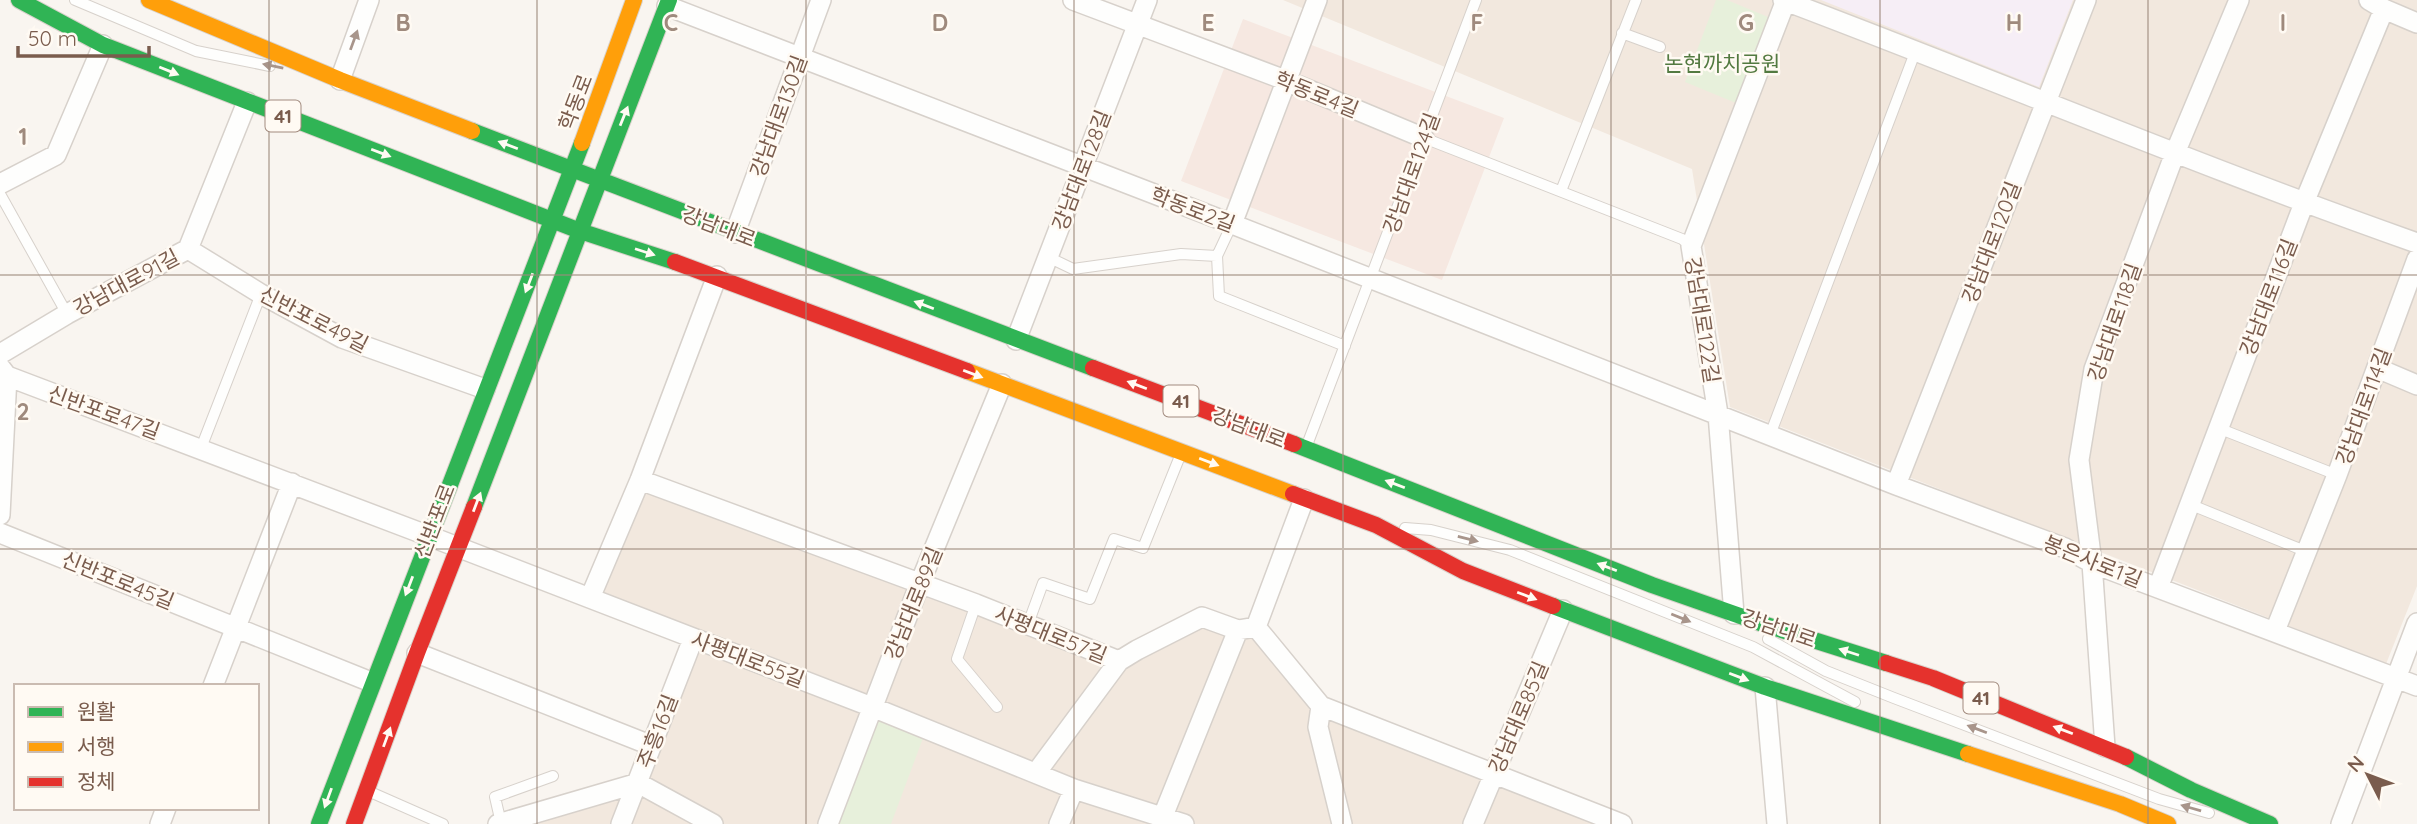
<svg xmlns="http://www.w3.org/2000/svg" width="2417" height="824" font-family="Quicksand,'Noto Sans KR',sans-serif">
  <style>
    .residential { fill: #f2e8de }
    .commercial { fill: #f6e8e1 }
    .education { fill: #f6eef6 }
    .green { fill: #e7f0db }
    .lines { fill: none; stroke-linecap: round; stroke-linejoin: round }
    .lane-casing { stroke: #d7d1cb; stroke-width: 12 }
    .street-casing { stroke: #d7d1cb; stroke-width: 22 }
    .fast-casing { stroke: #d9d2cb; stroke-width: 18 }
    .slow-casing { stroke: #d9d2cb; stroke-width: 18 }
    .jam-casing { stroke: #d9d2cb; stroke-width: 18 }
    .lane { stroke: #fefefd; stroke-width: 10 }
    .street { stroke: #fefefd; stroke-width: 19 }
    .fast { stroke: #30b455; stroke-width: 16 }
    .slow { stroke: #ff9f0a; stroke-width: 16 }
    .jam { stroke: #e5322d; stroke-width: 16 }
    .oneway { fill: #a8958b }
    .oneway2 { fill: #fffaf3 }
    .grid { fill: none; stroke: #9f8a7d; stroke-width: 2; stroke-opacity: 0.55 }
    .labels { text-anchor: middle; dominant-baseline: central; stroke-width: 5; stroke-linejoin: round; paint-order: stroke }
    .shield { fill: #fffaf3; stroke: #a28b7f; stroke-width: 2 }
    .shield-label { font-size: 19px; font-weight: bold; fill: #7a5c4d }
    .park-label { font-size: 21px; fill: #537a41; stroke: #fffaf3 }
    .street-label { font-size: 21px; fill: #7a5c4d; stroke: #fffaf3 }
    .grid-label { font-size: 23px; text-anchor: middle; font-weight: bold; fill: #9f8a7d; stroke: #fffaf3; stroke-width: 5; stroke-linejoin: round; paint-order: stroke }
  </style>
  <rect width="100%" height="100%" fill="#f9f5f0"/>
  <path class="residential" d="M1283,0h1134v586l-31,78 -656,-257 -38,-238z
    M643,489l476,168 84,-30 53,11 73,81 265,105h-1058l95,-34 65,-159 -93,-37z"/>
  <path class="commercial" d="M1243,19l261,99 -62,162 -261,-99z"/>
  <path class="education" d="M1821,0h252l-34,87z"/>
  <path class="green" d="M1716,0h11l41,17 -32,86 -51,-21z
    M876,709l50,21 -35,94h-59z"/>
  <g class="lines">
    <g class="lane-casing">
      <path id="lane" d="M75,0l121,51 74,15
        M1622,33l38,14
        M1424,138l258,101 9,7
        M1561,191l75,-191
        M0,194l67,120
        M1217,256l15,-32
        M1048,257l25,12 108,-15 36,2 2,40 126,50
        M2218,428l119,47
        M1770,435l146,-385
        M1307,445l169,-445
        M201,448l60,-154
        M2189,504l116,47
        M1405,528l26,2 79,20 243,97 102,55
        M976,604l-19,55 40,48
        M1028,624l15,-41 47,16 24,-60 29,9 37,-92
        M1768,639l58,32 68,27 265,101 50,14
        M368,791l75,33
        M501,823l-6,-26 58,-21"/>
    </g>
    <g class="street-casing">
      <path id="street" d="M1073,0l212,80 139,58
        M1783,0c212,80 421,168 634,243
        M2369,0l15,9 33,14
        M667,6l565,218 664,261 169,63 27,15 325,123
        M340,80l29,-80
        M0,184l56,-29 47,-110
        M1232,224l85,-224
        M735,233l86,-233
        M188,249l73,45 81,44 143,51
        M1016,340l131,-340
        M0,354l67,-40 121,-65 59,-147
        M0,367l7,9 422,160 443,171 202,82 110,35
        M2377,368l40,17
        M640,480l336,124 143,57
        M1896,485l190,-485
        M0,515l7,-139
        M0,533l371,149
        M2158,588l146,-385 80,-194
        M590,598l50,-118 77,-204
        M1734,614l-16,-200 -27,-168 95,-246
        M1256,627l65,79 301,118
        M1256,627l48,-128
        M2275,631l62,-156 80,-216
        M417,653l233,92
        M213,686l79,-203
        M1765,687l12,137
        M1321,706l-3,21 24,97
        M2105,747l-13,-184 -13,-103 15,-91 81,-216 64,-153
        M1036,773l83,-112 18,-11 65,-33 36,13 18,-3
        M1163,816l75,-186
        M160,824l6,-16
        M498,824l140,-41 75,41
        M621,824l72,-185
        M828,824l92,-241 82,-199
        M1059,824l15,-35
        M1473,824l90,-214
        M2341,824l76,-201"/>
    </g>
    <g class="fast-casing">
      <path id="fast" d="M19,0l84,45 477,186 95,31
        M472,131l621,237
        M1294,444l358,141 111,39 123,39
        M474,507l195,-507
        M1553,606l212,81 203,67
        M2126,757l65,33 79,34
        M319,824l263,-681"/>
    </g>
    <g class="slow-casing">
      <path id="slow" d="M149,0l191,80 132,51
        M582,143l52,-143
        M967,371l326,123
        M1968,754l152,50 48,20"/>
    </g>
    <g class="jam-casing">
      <path id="jam" d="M675,262l292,109
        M1093,368l201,76
        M1293,494l83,31 87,46 90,35
        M1886,663l47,15 193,79
        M354,824l63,-171 57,-146"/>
    </g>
    <use href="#lane" class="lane"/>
    <use href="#street" class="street"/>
    <use href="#fast" class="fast"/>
    <use href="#slow" class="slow"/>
    <use href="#jam" class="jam"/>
  </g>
  <defs><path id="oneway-solid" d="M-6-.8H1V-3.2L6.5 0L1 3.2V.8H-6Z" transform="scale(1.75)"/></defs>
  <g class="oneway">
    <use href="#oneway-solid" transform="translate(354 40) rotate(-70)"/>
    <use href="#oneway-solid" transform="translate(273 66) rotate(-169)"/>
    <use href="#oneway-solid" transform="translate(1468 539) rotate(14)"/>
    <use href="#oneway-solid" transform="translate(1681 618) rotate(22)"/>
    <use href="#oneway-solid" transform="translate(1977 729) rotate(-159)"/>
    <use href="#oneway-solid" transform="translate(2191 808) rotate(-164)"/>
  </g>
  <g class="oneway2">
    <use href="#oneway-solid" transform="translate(169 71) rotate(22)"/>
    <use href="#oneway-solid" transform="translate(624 116) rotate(-68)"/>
    <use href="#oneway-solid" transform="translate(508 145) rotate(-159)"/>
    <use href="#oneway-solid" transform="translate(381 153) rotate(21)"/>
    <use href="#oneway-solid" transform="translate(645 252) rotate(18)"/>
    <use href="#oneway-solid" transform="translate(529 283) rotate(111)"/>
    <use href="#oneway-solid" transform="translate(924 305) rotate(-159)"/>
    <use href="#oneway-solid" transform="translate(973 374) rotate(21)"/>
    <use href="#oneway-solid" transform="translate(1137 385) rotate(-159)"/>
    <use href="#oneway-solid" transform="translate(1209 462) rotate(21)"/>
    <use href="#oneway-solid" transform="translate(1395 484) rotate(-159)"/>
    <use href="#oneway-solid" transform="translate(477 502) rotate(-69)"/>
    <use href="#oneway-solid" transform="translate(1607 567) rotate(-159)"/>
    <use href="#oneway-solid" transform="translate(409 586) rotate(111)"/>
    <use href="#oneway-solid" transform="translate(1527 596) rotate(21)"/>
    <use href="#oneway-solid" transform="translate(1849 652) rotate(-162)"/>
    <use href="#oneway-solid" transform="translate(1739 677) rotate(21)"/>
    <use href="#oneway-solid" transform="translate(2063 730) rotate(-159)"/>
    <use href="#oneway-solid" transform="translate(387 737) rotate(-70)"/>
    <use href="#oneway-solid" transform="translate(328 798) rotate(110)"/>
  </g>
  <path class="grid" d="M269,0v824M537,0v824M806,0v824M1074,0v824M1343,0v824M1611,0v824M1880,0v824M2148,0v824M0,275h2417M0,549h2417"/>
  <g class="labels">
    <g class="shield">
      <rect x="265.5" y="100.5" width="35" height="31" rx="5"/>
      <rect x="1163.5" y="385.5" width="35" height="31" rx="5"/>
      <rect x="1963.5" y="682.5" width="35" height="31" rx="5"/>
    </g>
    <g class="shield-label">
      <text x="283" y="116">41</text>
      <text x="1181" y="401">41</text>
      <text x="1981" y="698">41</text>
    </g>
    <g class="park-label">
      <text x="1722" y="63">논현까치공원</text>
    </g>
    <g class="street-label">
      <text transform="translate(1317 94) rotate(22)">학동로4길</text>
      <text transform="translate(575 102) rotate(-69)">학동로</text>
      <text transform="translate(778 116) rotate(-70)">강남대로130길</text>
      <text transform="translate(1081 170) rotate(-69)">강남대로128길</text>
      <text transform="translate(1411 173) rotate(-70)">강남대로124길</text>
      <text transform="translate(1193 209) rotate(21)">학동로2길</text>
      <text transform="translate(719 226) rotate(21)">강남대로</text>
      <text transform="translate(1991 242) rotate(-69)">강남대로120길</text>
      <text transform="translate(126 282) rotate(-28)">강남대로91길</text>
      <text transform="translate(2268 297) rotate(-69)">강남대로116길</text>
      <text transform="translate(314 319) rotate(27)">신반포로49길</text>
      <text transform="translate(1703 320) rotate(81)">강남대로122길</text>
      <text transform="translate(2114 322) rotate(-71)">강남대로118길</text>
      <text transform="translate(2363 406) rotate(-70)">강남대로114길</text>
      <text transform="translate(104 412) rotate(20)">신반포로47길</text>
      <text transform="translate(1249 427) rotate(21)">강남대로</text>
      <text transform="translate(434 521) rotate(-69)">신반포로</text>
      <text transform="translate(2093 561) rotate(22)">봉은사로1길</text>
      <text transform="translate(118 580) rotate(22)">신반포로45길</text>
      <text transform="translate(913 603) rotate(-68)">강남대로89길</text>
      <text transform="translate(1779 628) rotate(19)">강남대로</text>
      <text transform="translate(1051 634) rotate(22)">사평대로57길</text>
      <text transform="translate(748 659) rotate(21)">사평대로55길</text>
      <text transform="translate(1518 717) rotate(-67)">강남대로85길</text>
      <text transform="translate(657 731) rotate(-69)">주흥16길</text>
    </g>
  </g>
  <g class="grid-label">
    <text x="403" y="31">B</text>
    <text x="671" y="31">C</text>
    <text x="940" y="31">D</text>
    <text x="1208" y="31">E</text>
    <text x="1477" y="31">F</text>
    <text x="1746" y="31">G</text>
    <text x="2014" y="31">H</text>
    <text x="2283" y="31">I</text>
    <text x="23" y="145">1</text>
    <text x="23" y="420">2</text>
  </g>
  <rect x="14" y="684" width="245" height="126" fill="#fffaf3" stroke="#cabbb1" stroke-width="2"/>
  <rect x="28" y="707" width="35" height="10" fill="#30b455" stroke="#cabbb1" stroke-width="2"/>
  <text x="77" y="719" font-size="21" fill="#7a5c4d">원활</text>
  <rect x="28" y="742" width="35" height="10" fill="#ff9f0a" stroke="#cabbb1" stroke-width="2"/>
  <text x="77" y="754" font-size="21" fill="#7a5c4d">서행</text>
  <rect x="28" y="777" width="35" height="10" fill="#e5322d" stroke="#cabbb1" stroke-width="2"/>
  <text x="77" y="789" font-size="21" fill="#7a5c4d">정체</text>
  <g transform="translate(2368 775) rotate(312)" stroke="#fffaf3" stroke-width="5" paint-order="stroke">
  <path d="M0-5L12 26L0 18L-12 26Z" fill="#7a5c4d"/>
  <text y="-10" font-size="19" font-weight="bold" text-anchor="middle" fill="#7a5c4d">N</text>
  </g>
  <path d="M18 46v10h131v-10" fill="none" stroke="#7a5c4d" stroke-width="3.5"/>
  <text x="28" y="46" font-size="21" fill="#7a5c4d" stroke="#fffaf3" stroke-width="5" paint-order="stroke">50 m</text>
</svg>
